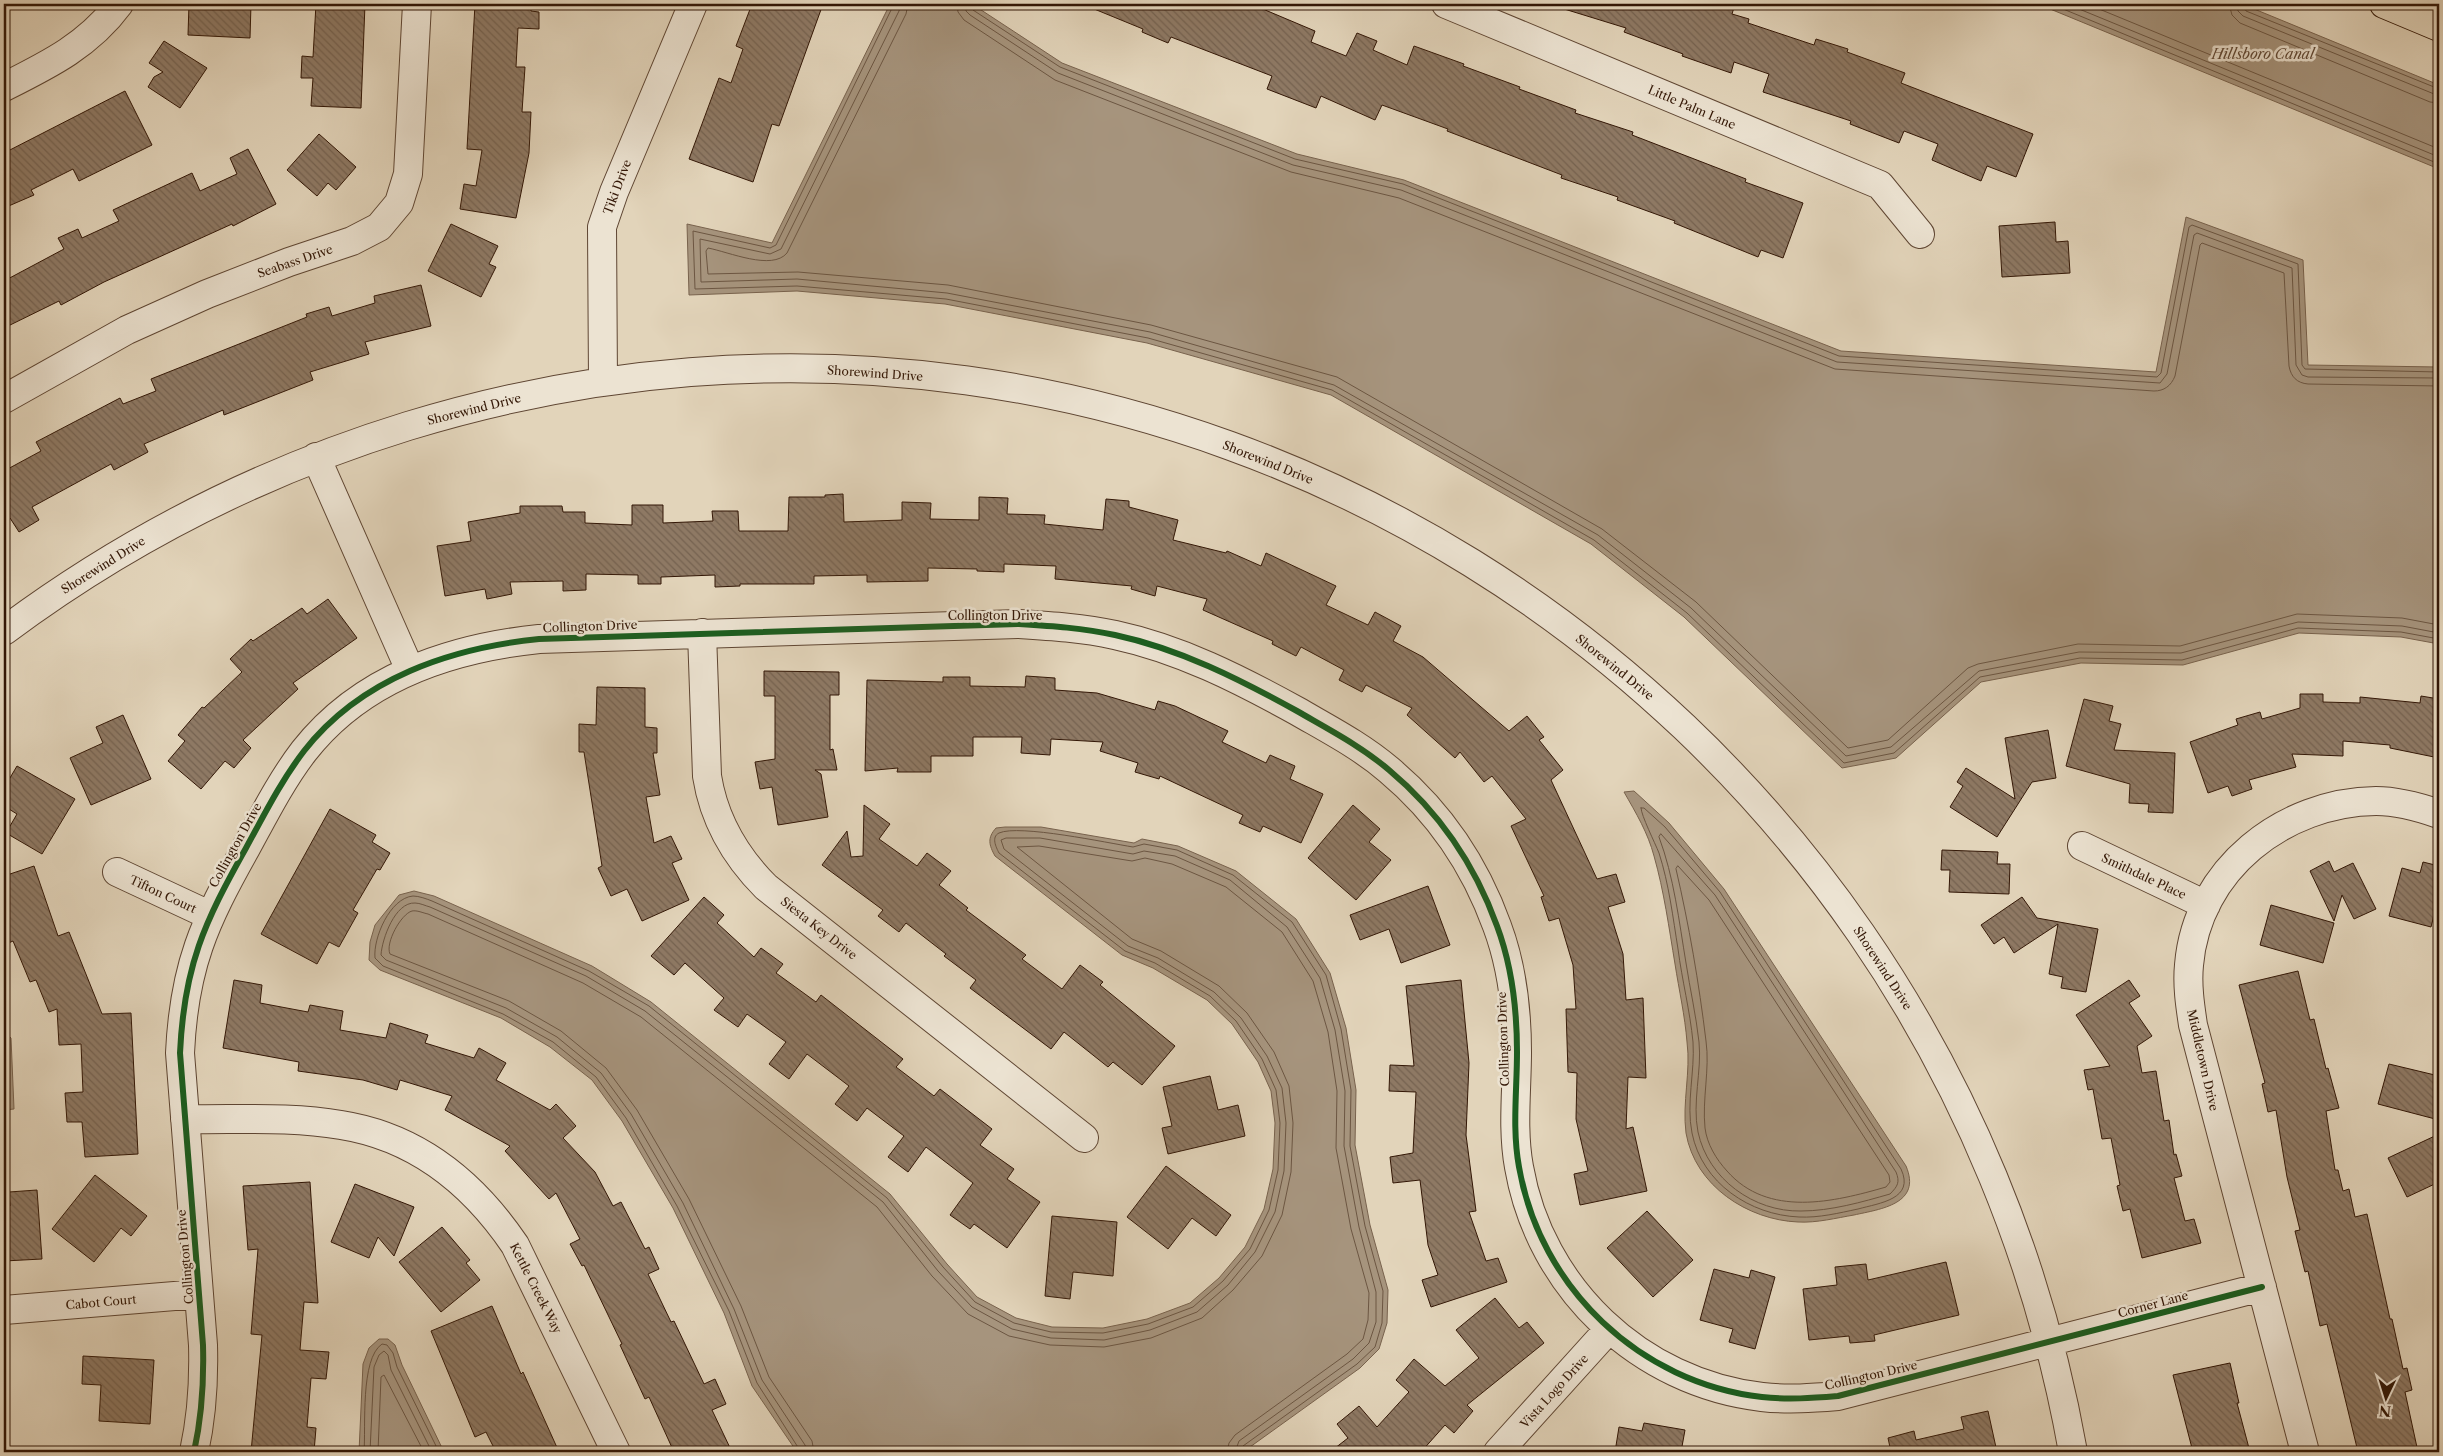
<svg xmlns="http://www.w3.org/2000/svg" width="2443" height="1456" font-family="'Libre Caslon Text',serif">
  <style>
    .water { fill: #a6947d; stroke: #78624d }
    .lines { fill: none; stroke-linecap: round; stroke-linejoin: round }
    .shore { stroke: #6c5642; stroke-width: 1 }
    .building { fill: url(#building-back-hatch); stroke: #331706 }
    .minor-casing { stroke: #5f4633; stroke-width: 30 }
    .major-casing { stroke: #331706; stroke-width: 30 }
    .minor { stroke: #ece3d2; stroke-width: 28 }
    .major { stroke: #e2d4ba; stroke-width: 28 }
    .cycleway-casing { stroke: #ece3d2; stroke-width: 9 }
    .cycleway { stroke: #1b5e20; stroke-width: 6 }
    .labels { text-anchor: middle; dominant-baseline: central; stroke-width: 5; stroke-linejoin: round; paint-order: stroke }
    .street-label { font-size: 12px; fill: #331706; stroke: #ece3d2 }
    .water-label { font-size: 14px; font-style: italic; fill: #614936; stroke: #ece3d2 }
  </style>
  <defs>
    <pattern id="building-back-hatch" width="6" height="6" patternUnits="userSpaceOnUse" patternTransform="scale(1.25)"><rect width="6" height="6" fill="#8e7964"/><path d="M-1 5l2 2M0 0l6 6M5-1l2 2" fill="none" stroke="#756250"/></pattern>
  </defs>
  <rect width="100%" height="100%" fill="#e2d4ba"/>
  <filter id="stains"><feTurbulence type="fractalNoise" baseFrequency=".004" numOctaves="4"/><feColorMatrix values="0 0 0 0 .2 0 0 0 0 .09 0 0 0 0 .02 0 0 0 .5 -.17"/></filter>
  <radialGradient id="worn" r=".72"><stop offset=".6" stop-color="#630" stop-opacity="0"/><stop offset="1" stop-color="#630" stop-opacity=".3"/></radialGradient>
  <path class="water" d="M890,4h82l90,59 235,91 107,26 437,171 315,21 30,-155 117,43 5,105 131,2v277l-38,-7 -102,-4 -116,32 -102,-2 -100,19 -85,76 -54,10 -158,-151 -93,-73 -260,-149 -184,-52 -202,-39 -148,-13 -108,4 -2,-71 85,19z
    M2038,4h204l197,81v84z
    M1634,791l35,32 55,66 182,277c16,38 -25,43 -52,49 -18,3 -37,8 -56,7 -50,-2 -103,-36 -112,-89 -4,-31 5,-61 1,-91 -2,-26 -8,-52 -12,-78 -6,-36 -11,-73 -21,-108 -6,-23 -18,-43 -30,-64z
    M1005,827h36l93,16 8,-4 36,7 58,25 60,48 34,54 16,55 10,62 -1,55 15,80 18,65 -1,33 -8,26 -19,19 -117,84h-446l-45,-66 -28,-73 -51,-105 -51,-87 -30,-41 -42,-33 -49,-29 -121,-48 -11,-10 1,-18 5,-17 24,-30 15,-4 20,5 158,70 59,36 239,192 57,70 30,33 39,21 36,9 51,1 44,-9 43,-16 29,-25 26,-31 19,-38 9,-40 2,-46 -4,-32 -13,-29 -26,-38 -25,-24 -54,-32 -31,-13 -127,-99c-6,-11 -8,-18 1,-28z
    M4,1031l7,7 3,71 -10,1z
    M379,1339h9l7,6 7,20 42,87h-85l4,-88 6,-16z"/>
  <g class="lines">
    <path class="shore" d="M894,4l-118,241 -6,3 -77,-17 2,58 102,-3 149,13 202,39 184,52 262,150 93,73 157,150 50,-10 86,-76 100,-19 102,2 116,-32 103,4 38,7
      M901,4l-2,7 -118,238 -11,5 -70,-15 1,43 96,-3 150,14 203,39 184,53 264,150 93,73 155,148 45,-9 88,-76 100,-19 102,1 117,-31 104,4 37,7
      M908,4l-2,10 -119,239c-15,18 -58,-1 -79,-5l-2,3 2,23 90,-2 150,13 203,40 186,52 265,152 94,73 152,146 40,-8 80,-72 10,-4 100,-20 102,2 117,-32 105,4 37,7
      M957,4l1,8 6,8 91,60 236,92 108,26 436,171 319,22c10,0 17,-5 21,-15l25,-131 2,-2 82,30 5,93c2,11 8,17 19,18l131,2
      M965,4l1,7 4,4 88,58 235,92 108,25 436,172 323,21 7,-9 27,-139 3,-2 95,35 4,97 6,10 6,2 131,1
      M971,4l2,6 87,57 235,92 108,25 436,172 318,21 4,-4 28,-146 3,-2 106,39 4,101 3,4 134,3
      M2051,4l388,160
      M2067,4l372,153
      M2087,4l352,145
      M2229,4l3,11 8,8 190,79 9,1
      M2236,4l2,7 5,5 196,80
      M2243,4l3,7 193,78
      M1641,808h3l21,19 55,65 181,277c14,30 -21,34 -43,40 -19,4 -39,9 -59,8 -49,-2 -97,-34 -107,-84 -6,-30 3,-61 1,-91 -3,-31 -11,-62 -15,-93 -5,-31 -9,-65 -19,-96 -4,-10 -18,-38 -18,-45z
      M1661,834l54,61 181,277c4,10 2,14 -6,22 -28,8 -59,17 -89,17 -47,1 -93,-32 -103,-79 -6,-30 4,-61 1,-90 -3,-27 -9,-53 -13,-79 -7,-42 -12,-86 -27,-126z
      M1678,866l31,34 180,275 1,7 -4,5c-52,15 -118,31 -159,-16 -11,-12 -20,-27 -22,-43 -3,-29 5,-59 1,-87 -7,-58 -17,-116 -30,-172z
      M4,1038l2,3 3,61 -5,3
      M364,1452c2,-25 -4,-93 18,-108l5,1 6,8 4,14 42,85
      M370,1452l4,-85 5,-12 5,-4 4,4 3,15 41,82
      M378,1452l3,-75 3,-2 40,77
      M801,1452l-44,-69 -28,-72 -52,-105 -51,-88 -30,-41 -43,-35 -50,-28 -120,-48 -8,-8c-2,-20 15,-60 38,-62 6,0 14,3 19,5l157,70 60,35 238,192 56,69 32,35 39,21 37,9 52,1 45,-9 45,-17 30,-26 27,-32 19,-39 9,-40 2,-47 -4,-33 -14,-31 -26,-38 -26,-25 -55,-33 -30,-12 -126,-98c-3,-6 -8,-16 0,-20 20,-9 109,10 134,14l11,-3 33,6 56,25 59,47 34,53 15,54 10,61 -1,56 15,80 18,65 -1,32 -7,24 -18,17 -114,82 -2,6
      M807,1452l-2,-7 -43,-65 -28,-71 -51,-106 -52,-89 -30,-41 -44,-36 -51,-29 -120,-48 -5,-5c1,-16 14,-53 34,-52 5,0 11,3 15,4l156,69 59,35 238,191 55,69 34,36 40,22 39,9 53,2 46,-10 47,-18 31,-27 27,-33 20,-40 9,-41 2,-48 -4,-35 -15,-32 -26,-38 -27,-26 -56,-34 -30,-12 -124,-97 -3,-9 5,-2h34l93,16 11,-3 31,5 55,24 57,47 33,51 15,52 10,61 -1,55 15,81 17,65v30l-7,21 -16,16 -114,82 -4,11
      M814,1452l-2,-11 -43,-64 -28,-71 -52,-107 -52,-89 -31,-42 -45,-37 -52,-30 -119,-47c-5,-11 11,-40 22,-43 5,-1 11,2 16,3l155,69 58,34 236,190 55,69 36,38 41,22 41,9 54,2 47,-9 51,-20 31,-28 29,-34 20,-41 9,-43 2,-49 -4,-37 -15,-34 -27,-39 -28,-27 -58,-35 -29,-12 -115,-92 22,-1 93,15 13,-3 27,6 54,23 56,45 31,49 15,51 9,59 -1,57 15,81 18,64 -1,27 -5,19 -16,15 -112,81 -6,8 -2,9"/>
  </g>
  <path class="building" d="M189,4h62l-1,34 -62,-3z
    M316,4h49l-4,104 -50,-2 2,-28h-12l1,-22 11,1z
    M475,4h56v7l8,1v17l-21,-1 -2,39h9l-3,45h9l-2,41 -13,65 -56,-9 4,-25 12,2 6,-36 -15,-1z
    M752,4h71l-44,122 -7,-2 -19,58 -64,-23 30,-81 12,5 12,-34 -7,-3z
    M1082,4h169l64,27 -4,11 35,14 11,-23 20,8 -4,9 34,15 7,-19 50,18 -1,2 57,21 -1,2 57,21 -1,3 58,19 -1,3 114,44 -1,3 58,21 -20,55 -22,-8 -3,7 -84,-34 1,-2 -58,-21 1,-3 -57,-19 1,-3 -115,-44 1,-2 -66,-24 -7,15 -54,-24 -5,12 -49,-19 5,-13 -101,-39 -3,6 -26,-11 1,-3z
    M1561,4h174l-3,10 17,5 -1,4 66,22 2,-6 32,10 -1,3 58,21 -4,10 132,51 -17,43 -29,-11 -6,15 -49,-21 6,-16 -34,-13 -5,12 -49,-19 1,-3 -88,-29 6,-18 -35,-12 -3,11 -49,-17 1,-2 -59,-22 2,-4 -65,-20z
    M164,41l43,27 -27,40 -32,-21 6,-10 9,-5 -14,-9z
    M125,91l27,54 -73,36 -6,-12 -42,21 3,5 -30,13v-55z
    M319,134l37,33 -20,23 -8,-7 -11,13 -30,-26z
    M248,149l28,55 -43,22 -1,-2 -128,58 -43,23 -2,-4 -55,27v-47l60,-32 -6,-11 20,-9 4,9 37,-17 -6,-11 79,-37 8,18 37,-17 -7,-16z
    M2055,222l1,20 12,-1 2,32 -68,4 -3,-51z
    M451,224l47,22 -9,18 7,3 -15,30 -53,-26z
    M421,285l10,41 -66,16 4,12 -59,18 3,8 -89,35 -1,-5 -79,34 4,8 -34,18 -3,-6 -79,43 7,13 -20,12 -9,-14 -6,3v-50l37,-20 -5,-9 84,-44 3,6 33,-13 -5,-12 156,-62 -1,-3 23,-7 3,9 43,-13 -1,-7z
    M843,494l1,28 58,-2v-18l29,1 -1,16 49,1v-23l29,1 -1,16 38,1 -1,9 59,6 3,-31 23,2v6l49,13 -5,20 53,13 1,-2 34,15 5,-13 70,33 -10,19 42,20 7,-13 26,14 -8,15 30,16 86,74 18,-15 17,21 -5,3 24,30 -12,10 46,99 19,-5 9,28 -17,5 15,47 3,46 17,-2 3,80 -18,-1 -2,52 7,-2 14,64 -67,14 -6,-31 14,-3 -12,-52 1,-46 -9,-1 -2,-63h10l-3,-44 -14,-47 -10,3 -8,-24 3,-1 -33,-70 15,-7 -34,-43 -8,6 -24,-30 -5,6 -48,-43 5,-7 -46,-23 -4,7 -23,-12 5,-10 -43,-23 -5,9 -24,-12 1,-3 -70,-31 4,-11 -50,-13 -2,10 -24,-7 1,-3 -77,-7 1,-13 -52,-2v8l-27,-1v-2l-49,-1v13l-61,1v-7l-53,1v8h-74v2l-25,1v-12l-54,2v7h-23v-9l-52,-1v16l-23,1v-10l-53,1 2,12 -25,5 -2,-10 -40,7 -8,-50 34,-5 -3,-19 52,-9v-7h42l1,6h22v11l47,2v-20h31v18l50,-2 -1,-10h26l1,20h49l1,-34h36v-2z
    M328,599l29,39 -64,45 5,6 -55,51 8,8 -17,20 -9,-7 -24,28 -33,-28 17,-20 -7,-6 24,-28 2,1 38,-36 -12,-13 21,-20 2,2 49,-33 5,6z
    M764,671l75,1v23h-9v55l3,-1 4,21h-22l6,4 7,43 -50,8 -6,-38 -12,2 -5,-27 20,-3v-63h-11z
    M1026,676l29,2v12l42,3 58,17 3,-9 17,5 53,25 -6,11 44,21 4,-8 25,11 -5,13 33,15 -22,49 -38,-17 -3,6 -21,-9 4,-8 -83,-39 -1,3 -24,-7 3,-9 -38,-12 3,-9 -52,-3 -1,16 -29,-2 1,-16h-49v19h-42v16h-34l1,-4 -33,3 2,-91 76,2v-5h27v9l55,1z
    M597,687l48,1v39l12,1v25h-4l7,42 -14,2 8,46 17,-7 11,23 -10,4 17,37 -47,21 -15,-32 -16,7 -13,-28 4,-2 -18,-114h-5v-28l17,1z
    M2300,694h23v8l37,1v-6l60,6 1,-7 18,3v59l-49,-10v-3l-47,-4v15l-51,-2 4,13 -47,13 3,9 -20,7 -4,-10 -20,7 -18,-51 48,-17 -2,-6 24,-7 2,7 38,-11z
    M2084,699l29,7 -4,15 12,3 -7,26 61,3 -2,60 -25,-1 1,-8 -20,-1 1,-19 -64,-18z
    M123,715l28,64 -60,26 -21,-47 33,-15 -7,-16z
    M2048,730l8,48 -24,4 -35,55 -47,-30 13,-21 -6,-4 9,-14 49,31 -10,-61z
    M17,766l58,33 -33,55 -36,-21 11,-19 -13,-8v-18z
    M864,805l26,19 -11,15 38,27 10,-13 24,18 -12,14 29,23 -2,2 60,45 -4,4 40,30 18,-24 23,17 -3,3 75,61 -33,39 -29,-23 -5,5 -44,-35 -13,17 -81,-61 6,-8 -32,-24 2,-2 -40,-31 -7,9 -21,-16 5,-6 -61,-45 25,-34 4,26 12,-1z
    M1353,805l27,24 -11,13 22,18 -35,40 -48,-42z
    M330,809l46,26 -4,7 18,11 -10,17 -3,-1 -24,41 5,3 -19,34 -10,-5 -12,22 -56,-30z
    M1942,850l56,2 -1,12h13l-1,30 -60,-2 1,-22h-9z
    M2329,861l5,11 19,-9 23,46 -22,10 -12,-24 -8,26 -24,-50z
    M2423,862l16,4v29l-8,32 -42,-11 13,-48 18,5z
    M34,866l24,70 11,-4 33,82 29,-1 7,141 -53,3 -3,-35h-15l-2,-29 18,-1 -2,-48 -22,1 -2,-36 -8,3 -13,-32 -6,2 -17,-41 -9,4v-69z
    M1428,886l22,59 -49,18 -12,-34 -29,11 -10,-25z
    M704,897l20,18 -7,8 37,34 7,-9 22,16 -7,9 40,29 5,-7 82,64 -7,8 38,29 6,-7 52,40 -12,16 34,24 -7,10 33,23 -33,46 -33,-24 -4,5 -20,-14 23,-32 -47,-36 -18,25 -20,-15 16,-21 -37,-28 -10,13 -22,-17 14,-18 -42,-32 -18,25 -20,-15 17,-22 -39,-28 -9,13 -24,-17 10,-12 -39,-35 -11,12 -23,-19z
    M2022,897l15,21 61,11 -12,63 -25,-4 2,-11 -14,-3 9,-50 -44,29 -10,-16 -10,7 -13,-19z
    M2271,905l63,18 -11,40 -63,-18z
    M2298,971l12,49 4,-1 12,50 2,-1 11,40 -13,3 9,59h3l5,21 6,-2 6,28 12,-3 23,105h2l11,50 4,-1 5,22 -7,2 13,60h-60l-31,-128 -7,2 -12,-55 -3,1 -10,-41 5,-1 -13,-53 -11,-67 -8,2 -6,-28 3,-1 -26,-98z
    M234,980l28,5 -2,18 48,9 2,-7 33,6 -3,19 46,8 4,-15 38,12 -3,8 49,15 5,-10 27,15 -10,17 54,30 6,-6 20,22 -13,12 32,34 18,34 8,-4 24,47 4,-2 10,22 -11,5 23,48 3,-1 30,63 11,-5 11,25 -14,6 20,42h-58l-25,-55 -4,2 -25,-54 2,-1 -38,-79 -2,1 -12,-22 10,-5 -24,-46 -7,6 -44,-48 5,-5 -65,-36 7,-14 -52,-16 -3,10 -34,-10 -65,-9 1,-9 -76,-14z
    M1461,980l8,83 -3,72 10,76 -7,1 17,49 12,-3 9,24 -76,25 -9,-27 16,-5 -10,-30 -8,-65 -27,3 -3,-26 23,-4 3,-61 -27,-1 1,-26 24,1 -8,-80z
    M2129,980l11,16 -11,7 23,33 -15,10 5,27 14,-2 8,50 5,-1 5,35 2,-1 6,22 -8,2 11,43 9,-2 7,24 -59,15 -12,-49 -7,2 -6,-25 3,-1 -9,-47 -9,1 -9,-50 -5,1 -4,-20 26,-4 -34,-51z
    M2389,1064l50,12v44l-61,-16z
    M1210,1076l8,34 20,-5 7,31 -77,18 -6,-26 10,-2 -9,-39z
    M2439,1134v48l-32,15 -19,-39z
    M1166,1166l65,49 -15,21 -24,-18 -24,31 -41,-32z
    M95,1175l52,41 -16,20 -10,-8 -27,34 -42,-33z
    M310,1182l8,121 -14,-1 -4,48 29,2 -3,27 -15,-1 -4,49 9,1 -2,24h-63l11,-117 -11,-1 7,-85 -10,1 -5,-64z
    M355,1184l59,23 -20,49 -16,-19 -9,21 -38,-16z
    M37,1190l5,69 -38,2v-54l6,-1 -1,-14z
    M1647,1211l46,49 -40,37 -46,-49z
    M1052,1216l65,6 -4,54 -40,-4 -3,27 -25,-3z
    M442,1227l28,33 -4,3 14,17 -39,32 -42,-50z
    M1946,1262l13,53 -85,20 1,6 -25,2 -1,-7 -40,4 -6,-51 34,-4 -2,-18 31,-3 2,16z
    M1714,1269l35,9 2,-8 24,7 -20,72 -26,-7 4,-13 -33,-9z
    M1495,1298l24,30 8,-6 17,21 -77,62 6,6 -19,22 -9,-8 -24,27h-91l18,-14 -11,-14 22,-18 18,21 32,-35 -13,-12 18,-21 31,27 34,-28 -23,-28z
    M492,1306l29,68 2,-2 36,80h-63l-10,-20 -11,5 -44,-106z
    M83,1356l71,4 -4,64 -51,-3 2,-36 -19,-1z
    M2230,1363l9,40h-2l13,49h-57l-20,-77z
    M1988,1411l9,41h-106l-3,-14 26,-7 2,9 48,-11 -3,-12z
    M1644,1423l41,7 -4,22h-66l4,-25 23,4z"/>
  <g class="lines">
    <g class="minor-casing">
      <path id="minor" d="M1446,4l434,181 40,49
        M4,87c44,-22 85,-42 115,-83
        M603,382l-1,-155 12,-35 79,-188
        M4,399l123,-69 80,-36 82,-32 63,-21 27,-14 20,-24 9,-29 9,-170
        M316,457l94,213
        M4,631c122,-91 258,-160 404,-205 753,-231 1528,254 1665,1026
        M702,633l5,143c7,44 27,79 59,111l318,251
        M2082,846l124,59
        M117,872l92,43
        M185,1119c51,1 105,-3 156,6 76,12 132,58 174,120l101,207
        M4,1310l195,-16
        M194,1452c8,-36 10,-71 9,-107l-23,-292c4,-87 24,-130 66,-205 18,-33 35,-67 58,-97 57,-73 147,-103 235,-112l480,-15c32,2 64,4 96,11 65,14 124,44 182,76 31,18 64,35 92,59 49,41 86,95 108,156 15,40 20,83 20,126 0,38 -5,77 2,115 21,121 121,216 243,230 26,3 51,1 76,-1l424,-109
        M1498,1452l111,-123
        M2305,1452l-112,-427c-3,-20 -6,-40 -4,-60 8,-96 95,-163 187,-164 22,0 43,6 63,13"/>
    </g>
    <g class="major-casing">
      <path id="major" d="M2384,4l55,23"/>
    </g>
    <use href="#minor" class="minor"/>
    <use href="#major" class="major"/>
    <g class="cycleway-casing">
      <path id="cycleway" d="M194,1452c8,-36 10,-71 9,-107l-23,-292c4,-87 24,-130 66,-205 18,-33 35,-67 58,-97 57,-73 147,-103 235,-112l480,-15c32,2 64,4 96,11 65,14 124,44 182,76 31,18 64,35 92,59 49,41 86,95 108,156 15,40 20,83 20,126 0,38 -5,77 2,115 21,121 121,216 243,230 26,3 51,1 76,-1l424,-109"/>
    </g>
    <use href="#cycleway" class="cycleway"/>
  </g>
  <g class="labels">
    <g class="street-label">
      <text transform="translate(1692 107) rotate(23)">Little Palm Lane</text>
      <text transform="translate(617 187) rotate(-69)">Tiki Drive</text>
      <text transform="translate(295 261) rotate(-19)">Seabass Drive</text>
      <text transform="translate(875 373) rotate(4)">Shorewind Drive</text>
      <text transform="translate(474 409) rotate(-14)">Shorewind Drive</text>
      <text transform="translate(1268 462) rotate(22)">Shorewind Drive</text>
      <text transform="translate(103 565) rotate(-32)">Shorewind Drive</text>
      <text x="995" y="615">Collington Drive</text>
      <text transform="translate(590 626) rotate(-2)">Collington Drive</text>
      <text transform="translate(1615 667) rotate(39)">Shorewind Drive</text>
      <text transform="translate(235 845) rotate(-61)">Collington Drive</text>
      <text transform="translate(2144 876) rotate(25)">Smithdale Place</text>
      <text transform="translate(163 894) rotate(25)">Tifton Court</text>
      <text transform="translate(819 928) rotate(38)">Siesta Key Drive</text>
      <text transform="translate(1883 968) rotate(57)">Shorewind Drive</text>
      <text transform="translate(1503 1039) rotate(-92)">Collington Drive</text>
      <text transform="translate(2203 1060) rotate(77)">Middletown Drive</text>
      <text transform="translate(185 1257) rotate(-95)">Collington Drive</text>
      <text transform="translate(536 1288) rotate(63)">Kettle Creek Way</text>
      <text transform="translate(101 1302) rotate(-5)">Cabot Court</text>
      <text transform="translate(2153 1304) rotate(-15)">Corner Lane</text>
      <text transform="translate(1871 1375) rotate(-13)">Collington Drive</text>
      <text transform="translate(1554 1391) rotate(-48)">Vista Logo Drive</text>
    </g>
    <g class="water-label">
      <text x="2263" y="54">Hillsboro Canal</text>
    </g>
  </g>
  <rect width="2443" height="1456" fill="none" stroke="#e2d4ba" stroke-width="20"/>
  <rect x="5" y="5" width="2433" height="1446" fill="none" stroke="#331706" stroke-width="2.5"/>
  <rect x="10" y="10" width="2423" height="1436" fill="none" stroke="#331706"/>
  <g transform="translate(2386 1398) rotate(184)" stroke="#ece3d2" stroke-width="4" paint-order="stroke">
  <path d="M0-4L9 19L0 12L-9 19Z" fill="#331706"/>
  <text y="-8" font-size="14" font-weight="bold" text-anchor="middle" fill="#331706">N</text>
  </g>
  <rect width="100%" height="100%" filter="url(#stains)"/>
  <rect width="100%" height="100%" fill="url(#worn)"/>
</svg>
